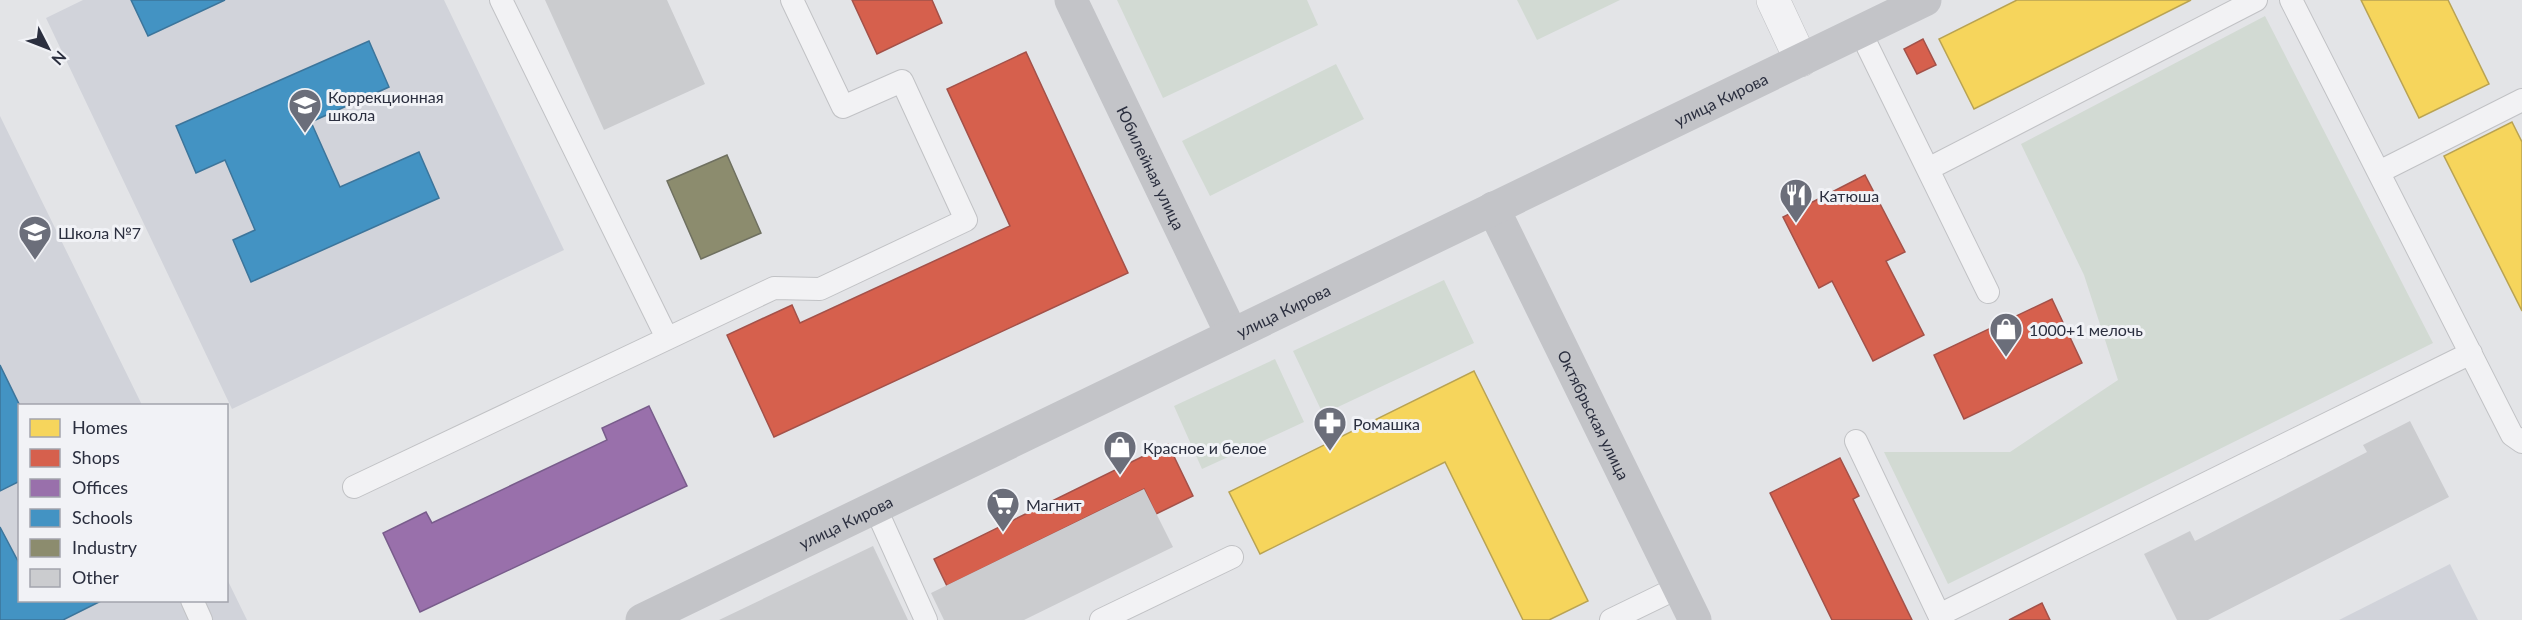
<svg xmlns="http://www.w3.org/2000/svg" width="2522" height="620" font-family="Lato,sans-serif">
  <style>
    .built { fill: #d1d3da }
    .green { fill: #d2dad3 }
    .homes { fill: #f6d55c; stroke: #b9a353; stroke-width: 1.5 }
    .shops { fill: #d6604d; stroke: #a35149; stroke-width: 1.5 }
    .offices { fill: #9970ab; stroke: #785c8b; stroke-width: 1.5 }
    .schools { fill: #4393c3; stroke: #3c759b; stroke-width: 1.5 }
    .industry { fill: #8c8c6e; stroke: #6f7060; stroke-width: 1.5 }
    .building { fill: #cbcccf }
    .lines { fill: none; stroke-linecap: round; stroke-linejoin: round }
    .lane-casing { stroke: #c1c2c5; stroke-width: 24 }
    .street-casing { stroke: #c1c2c5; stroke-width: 34 }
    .lane { stroke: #f2f2f4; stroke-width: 22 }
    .street { stroke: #f2f2f4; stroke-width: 33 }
    .secondary { stroke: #c3c4c8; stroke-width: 33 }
    .labels { text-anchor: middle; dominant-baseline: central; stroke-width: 6; stroke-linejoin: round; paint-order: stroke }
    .poi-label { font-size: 16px; fill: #2b2f3f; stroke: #f1f2f6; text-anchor: start }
    .street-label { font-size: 16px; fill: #2b2f3f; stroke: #f1f2f6 }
  </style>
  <rect width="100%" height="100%" fill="#e3e4e7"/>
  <path class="built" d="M83,0h361l120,250 -332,159 -186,-391z
    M0,116l142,289 -122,1v194h206l1,-21 20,41h-247z
    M2450,564l28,56h-139z"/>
  <path class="green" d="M1117,0h190l11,25 -155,73z
    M1517,0h103l-83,40z
    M2265,16l168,327 -485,241 -64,-132h126l108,-72 -34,-105 -63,-131z
    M1336,64l28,55 -154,77 -28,-55z
    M1444,280l30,63 -151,71 -30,-63z
    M1275,359l29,63 -102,47 -28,-63z"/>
  <path class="homes" d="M2017,0h174l-217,109 -35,-70z
    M2361,0h87l41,84 -70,34z
    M2512,122l10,20v169l-78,-155z
    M1474,371l114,230 -39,19h-26l-78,-158 -185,92 -31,-62z"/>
  <path class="shops" d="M852,0h80l10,23 -65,31z
    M1923,39l13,26 -19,9 -13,-25z
    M1026,52l102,221 -354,164 -47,-102 65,-30 8,18 210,-97 -63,-137z
    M1865,175l40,77 -19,9 38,74 -51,26 -41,-80 -13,7 -36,-71z
    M2052,299l30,64 -118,56 -30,-64z
    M1168,444l25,52 -37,18 -12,-25 -197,97 -13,-27z
    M1840,458l19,38 -6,3 59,121h-80l-62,-127z
    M2042,603l8,17h-41z"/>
  <path class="offices" d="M649,406l38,80 -267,126 -37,-79 43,-21 6,11 175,-83 -5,-12z"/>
  <path class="schools" d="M131,0h94l-77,36z
    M369,41l20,46 -78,35 29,65 79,-35 20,46 -188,84 -18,-42 22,-10 -30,-70 -29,13 -20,-47z
    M0,365l20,41v75l-20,10z
    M0,527l20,38v35h83l-40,20h-63z"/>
  <path class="industry" d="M727,155l34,78 -60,26 -34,-78z"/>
  <path class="building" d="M545,0h122l38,84 -101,46z
    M2410,421l39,76 -241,123h-31l-33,-66 46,-23 5,10 172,-89 -4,-7z
    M1144,489l29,58 -149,73h-80l-13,-27z
    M873,546l35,74h-189z"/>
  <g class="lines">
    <g class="lane-casing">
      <path id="lane" d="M501,0l166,338
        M2291,0l221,435 10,7
        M1860,31l128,261
        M1928,169l328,-169
        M2379,172l143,-72
        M1856,441l83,174 532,-262
        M354,487l420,-199 46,1 146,-69 -64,-139 -59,26 -51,-107
        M875,507l51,113
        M192,600l9,20
        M1101,620l131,-63
        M1611,620l68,-33"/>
    </g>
    <g class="street-casing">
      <path id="street" d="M1773,0l28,60"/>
    </g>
    <use href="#lane" class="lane"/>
    <use href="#street" class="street"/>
    <g class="secondary">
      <path id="s1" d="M1071,0l161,335"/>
      <path id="s2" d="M1493,208l202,412"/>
      <path id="s3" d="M642,620l1283,-620"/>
    </g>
  </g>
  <defs>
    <g id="school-pin" transform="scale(1.725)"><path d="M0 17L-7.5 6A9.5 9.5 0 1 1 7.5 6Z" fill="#6b6e7a" stroke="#f1f2f6"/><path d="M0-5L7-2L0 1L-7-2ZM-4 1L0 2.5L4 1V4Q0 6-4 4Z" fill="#fff"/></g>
    <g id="restaurant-pin" transform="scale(1.725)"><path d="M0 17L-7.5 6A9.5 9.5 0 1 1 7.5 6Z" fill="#6b6e7a" stroke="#f1f2f6"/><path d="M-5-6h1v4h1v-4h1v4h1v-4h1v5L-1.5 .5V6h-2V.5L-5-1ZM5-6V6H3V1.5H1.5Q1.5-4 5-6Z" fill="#fff"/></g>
    <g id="shop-pin" transform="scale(1.725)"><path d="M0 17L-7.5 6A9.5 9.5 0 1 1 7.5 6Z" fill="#6b6e7a" stroke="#f1f2f6"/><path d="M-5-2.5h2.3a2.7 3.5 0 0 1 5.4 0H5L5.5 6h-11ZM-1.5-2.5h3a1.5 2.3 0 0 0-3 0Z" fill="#fff"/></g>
    <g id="pharmacy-pin" transform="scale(1.725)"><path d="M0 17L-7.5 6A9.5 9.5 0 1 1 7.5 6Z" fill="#6b6e7a" stroke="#f1f2f6"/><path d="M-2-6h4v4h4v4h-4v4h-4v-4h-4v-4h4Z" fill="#fff"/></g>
    <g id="supermarket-pin" transform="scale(1.725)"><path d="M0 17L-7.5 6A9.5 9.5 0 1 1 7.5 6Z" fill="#6b6e7a" stroke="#f1f2f6"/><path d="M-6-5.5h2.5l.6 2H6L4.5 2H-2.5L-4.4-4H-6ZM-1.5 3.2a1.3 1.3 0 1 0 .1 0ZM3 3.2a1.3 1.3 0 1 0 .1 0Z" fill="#fff"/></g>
  </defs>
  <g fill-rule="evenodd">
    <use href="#school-pin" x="305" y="105"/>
    <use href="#restaurant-pin" x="1796" y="195"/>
    <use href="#school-pin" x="35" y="232"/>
    <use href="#shop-pin" x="2006" y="329"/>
    <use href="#pharmacy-pin" x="1330" y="423"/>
    <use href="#shop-pin" x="1120" y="447"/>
    <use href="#supermarket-pin" x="1003" y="504"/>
  </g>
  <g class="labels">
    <g class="poi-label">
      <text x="328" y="96">Коррекционная<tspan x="328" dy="18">школа</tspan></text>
      <text x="1819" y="195">Катюша</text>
      <text x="58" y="232">Школа №7</text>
      <text x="2029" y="329">1000+1 мелочь</text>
      <text x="1353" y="423">Ромашка</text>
      <text x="1143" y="447">Красное и белое</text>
      <text x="1026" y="504">Магнит</text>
    </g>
    <g class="street-label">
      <text stroke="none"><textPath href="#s3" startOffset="1198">улица Кирова</textPath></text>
      <text stroke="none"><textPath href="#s1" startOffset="186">Юбилейная улица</textPath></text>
      <text stroke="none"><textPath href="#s3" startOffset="712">улица Кирова</textPath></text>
      <text stroke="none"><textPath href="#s2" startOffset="230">Октябрьская улица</textPath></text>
      <text stroke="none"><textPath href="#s3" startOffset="226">улица Кирова</textPath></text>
    </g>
  </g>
  <rect x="18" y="404" width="210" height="198" fill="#f1f2f6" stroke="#a2a4ad" stroke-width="1.5"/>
  <rect x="30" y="419" width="30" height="18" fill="#f6d55c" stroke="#a2a4ad" stroke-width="1.5"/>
  <text x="72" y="434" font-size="18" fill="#2b2f3f">Homes</text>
  <rect x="30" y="449" width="30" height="18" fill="#d6604d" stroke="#a2a4ad" stroke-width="1.5"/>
  <text x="72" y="464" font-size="18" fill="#2b2f3f">Shops</text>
  <rect x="30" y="479" width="30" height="18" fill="#9970ab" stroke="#a2a4ad" stroke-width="1.5"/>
  <text x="72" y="494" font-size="18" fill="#2b2f3f">Offices</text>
  <rect x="30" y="509" width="30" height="18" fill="#4393c3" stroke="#a2a4ad" stroke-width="1.5"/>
  <text x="72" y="524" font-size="18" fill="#2b2f3f">Schools</text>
  <rect x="30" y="539" width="30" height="18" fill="#8c8c6e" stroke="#a2a4ad" stroke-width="1.5"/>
  <text x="72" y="554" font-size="18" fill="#2b2f3f">Industry</text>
  <rect x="30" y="569" width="30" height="18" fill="#cbcccf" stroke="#a2a4ad" stroke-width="1.5"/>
  <text x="72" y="584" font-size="18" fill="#2b2f3f">Other</text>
  <g transform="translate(48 48) rotate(132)" stroke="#f1f2f6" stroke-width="4.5" paint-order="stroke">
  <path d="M0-4.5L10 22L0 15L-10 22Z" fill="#2b2f3f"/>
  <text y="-9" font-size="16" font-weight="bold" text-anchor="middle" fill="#2b2f3f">N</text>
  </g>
</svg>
